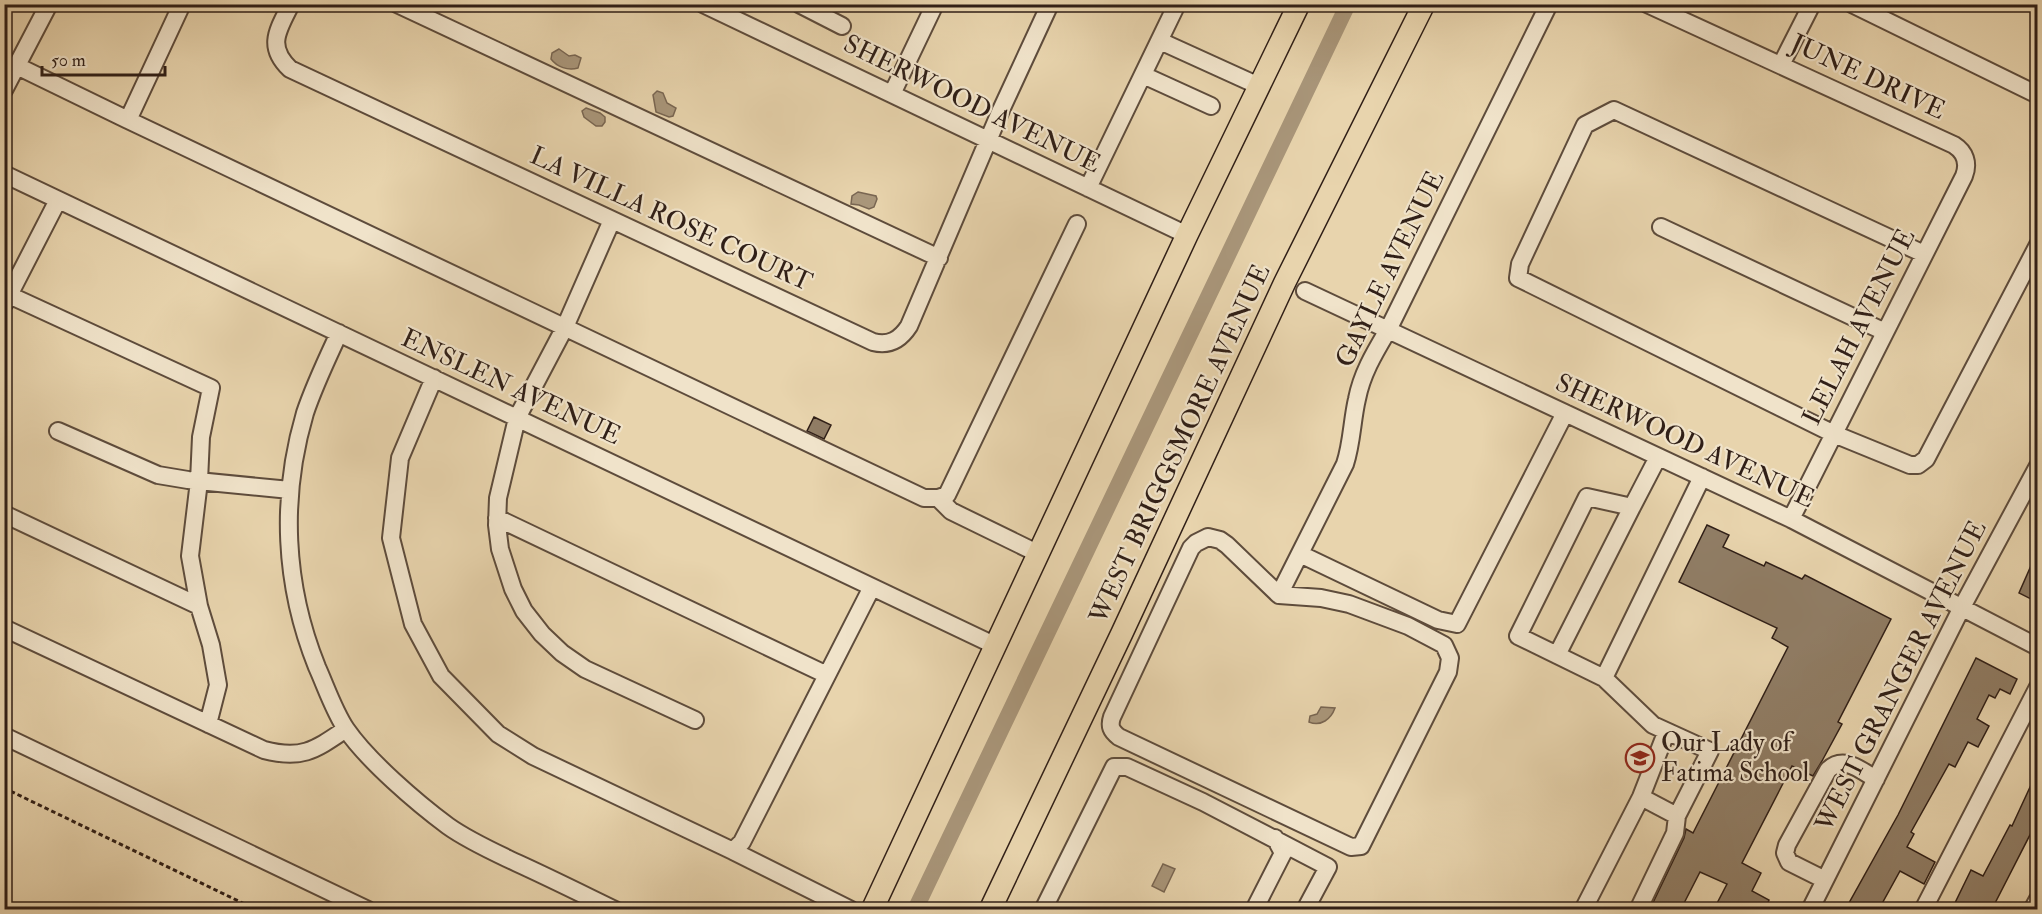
<svg xmlns="http://www.w3.org/2000/svg" width="2042" height="914" font-family="'IM FELL Double Pica',serif">
  <style>
    .water { fill: #a9967a; stroke: #796652; stroke-width: 1.5 }
    .lines { fill: none; stroke-linecap: round; stroke-linejoin: round }
    .canal { stroke: #a9967a; stroke-width: 16 }
    .building { fill: #907d65; stroke: #301f17; stroke-width: 1.5 }
    .minor-casing { stroke: #5e4c3c; stroke-width: 20 }
    .major-casing { stroke: #301f17; stroke-width: 24 }
    .path { stroke: #301f17; stroke-width: 3; stroke-dasharray: 4.5 3; stroke-linecap: butt }
    .minor { stroke: #f0e3ca; stroke-width: 16 }
    .major { stroke: #e8d4ad; stroke-width: 21 }
    .labels { text-anchor: middle; dominant-baseline: central; stroke-width: 4.5; stroke-linejoin: round; paint-order: stroke }
    .street-label { font-size: 26px; fill: #301f17; stroke: #f0e3ca }
    .poi-label { font-size: 26px; fill: #301f17; stroke: #f0e3ca; text-anchor: start }
  </style>
  <rect width="100%" height="100%" fill="#e8d4ad"/>
  <filter id="stains"><feTurbulence type="fractalNoise" baseFrequency=".00333" numOctaves="4"/><feColorMatrix values="0 0 0 0 .2 0 0 0 0 .09 0 0 0 0 .02 0 0 0 .5 -.17"/></filter>
  <radialGradient id="worn" r=".72"><stop offset=".6" stop-color="#630" stop-opacity="0"/><stop offset="1" stop-color="#630" stop-opacity=".3"/></radialGradient>
  <path class="water" d="M559,49l10,7 6,-1 6,3 -3,10c-10,3 -21,-1 -27,-9l1,-6z
    M657,91l6,2 4,10 9,5 -3,8 -4,1 -13,-5 -3,-17z
    M586,108l14,5 5,4v5l-3,4h-6l-12,-9 -2,-6z
    M858,192l18,4 1,3 -3,8 -5,2 -10,-4 -8,-1 1,-8z
    M1321,707l14,1c-4,11 -14,19 -26,14l1,-6 7,-2z
    M1163,864l12,5 -11,23 -12,-6z"/>
  <g class="lines">
    <path class="canal" d="M915,910l433,-906"/>
  </g>
  <path class="building" d="M814,417l17,8 -7,14 -17,-8z
    M1707,525l22,10 -6,12 41,19 2,-4 36,17 3,-4 86,44 -53,103 4,2 -20,37 -9,15 -21,-10 -50,97 19,10 -9,18 17,9 -4,9h-51l13,-25 -27,-12 -19,37h-31l34,-71 2,-9 7,4 95,-186 -16,-9 5,-10 -98,-46z
    M2037,552v50l-18,-9z
    M1976,658l41,21 -7,15 -10,-5 -5,9 -6,-3 -12,24 12,7 -11,21 -10,-5 -13,25 -6,-3 -38,68 3,2 -7,13 28,15 -11,22 -24,-13 -21,38h-17l-13,-6 49,-88z
    M2037,772v56l-3,-1 -42,82h-40l19,-39 12,6 27,-51 2,1z"/>
  <g class="lines">
    <g class="minor-casing">
      <path id="minor" d="M291,4c-13,26 -25,42 -1,65l583,273c16,4 27,-2 36,-16l92,-216 49,-106
        M397,4l542,254
        M703,4l484,231
        M799,4l43,22
        M1647,4l307,141c11,7 15,18 10,31l-173,343
        M1852,4l186,91
        M1160,41l99,45
        M1781,65l31,-61
        M17,66l111,54 54,-116
        M1143,75l68,31
        M4,90l45,-86
        M892,94l43,-90
        M128,120l796,378h14l9,-3 130,-271
        M4,174l992,472
        M1088,188l89,-184
        M612,220l-47,107 -48,91 -19,80 -1,27 3,24 13,40 11,22 18,23 20,19 23,16 110,51
        M1661,227l224,105
        M1924,254l-310,-144 -29,15 -65,139 -2,14 316,156 76,31h8l8,-6 112,-214
        M1305,291l486,228 247,128
        M5,303l53,-103
        M339,333c-12,26 -25,53 -34,80 -25,85 -21,172 12,254 9,20 17,44 29,62 22,32 71,74 102,97 21,15 46,26 69,37 33,15 65,31 98,47
        M434,378l-34,80 -9,80 22,86 28,52 57,58 35,22 200,95 9,-9 130,-255
        M58,431l100,44 30,5 102,10
        M938,498l13,13 88,43
        M4,514l195,92 -9,-50 9,-75 2,-44 10,-49 -202,-93
        M497,518l330,157
        M1208,537l12,3 7,5 52,50 42,3 28,6 59,22 36,19 6,13 -2,14 -87,174 -10,1 -232,-110c-8,-6 -10,-11 -7,-20l79,-169 5,-5z
        M1300,554l138,66 19,4 108,-211
        M1279,595l66,-131c7,-21 7,-44 12,-65 5,-26 18,-47 31,-69l161,-326
        M199,606l12,39 7,40 -10,39
        M4,628l260,122c38,10 51,0 82,-21
        M1557,655l75,-148
        M1604,678l98,-201
        M4,736l364,174
        M1641,797l36,19
        M733,851l118,59
        M1825,880l-36,-18 -4,-9 2,-8 41,-75c16,-15 32,0 48,9
        M1043,910l71,-143h13l76,35 125,65 -23,43
        M1254,910l29,-57 -8,-15
        M1583,910l58,-113 25,-64
        M1638,910l37,-77 2,-17 33,-65 -57,-26 -49,-47 -86,-42 69,-139 45,10 26,-50
        M1810,910l151,-301 77,-143
        M1923,910l115,-223
        M2032,910l6,-11"/>
    </g>
    <g class="major-casing">
      <path id="major" d="M872,910l315,-675 112,-231
        M990,910l132,-277 163,-351 139,-278"/>
    </g>
    <path class="path" d="M4,788l253,122"/>
    <use href="#minor" class="minor"/>
    <use href="#major" class="major"/>
  </g>
  <defs>
    <g id="school-ring" transform="scale(1.5)"><circle r="9.5" fill="#f0e3ca" stroke="#8f2418" stroke-width="1.5"/><path d="M0-5L7-2L0 1L-7-2ZM-4 1L0 2.5L4 1V4Q0 6-4 4Z" fill="#8f2418"/></g>
  </defs>
  <g fill-rule="evenodd">
    <use href="#school-ring" x="1640" y="758"/>
  </g>
  <g class="labels">
    <g class="street-label">
      <text transform="translate(1868 77) rotate(25)">JUNE DRIVE</text>
      <text transform="translate(972 104) rotate(26)">SHERWOOD AVENUE</text>
      <text transform="translate(671 219) rotate(25)">LA VILLA ROSE COURT</text>
      <text transform="translate(1390 269) rotate(-64)">GAYLE AVENUE</text>
      <text transform="translate(1859 327) rotate(-63)">LELAH AVENUE</text>
      <text transform="translate(511 387) rotate(25)">ENSLEN AVENUE</text>
      <text transform="translate(1685 441) rotate(25)">SHERWOOD AVENUE</text>
      <text transform="translate(1180 444) rotate(-65)">WEST BRIGGSMORE AVENUE</text>
      <text transform="translate(1901 676) rotate(-63)">WEST GRANGER AVENUE</text>
    </g>
    <g class="poi-label">
      <text x="1661" y="743">Our Lady of<tspan x="1661" dy="30">Fatima School</tspan></text>
    </g>
  </g>
  <rect width="2042" height="914" fill="none" stroke="#e8d4ad" stroke-width="24"/>
  <rect x="6" y="6" width="2030" height="902" fill="none" stroke="#301f17" stroke-width="3"/>
  <rect x="12" y="12" width="2018" height="890" fill="none" stroke="#301f17" stroke-width="1.5"/>
  <path d="M42 66v9h123v-9" fill="none" stroke="#301f17" stroke-width="3"/>
  <text x="51" y="66" font-size="18" fill="#301f17" stroke="#f0e3ca" stroke-width="4.5" paint-order="stroke">50 m</text>
  <rect width="100%" height="100%" filter="url(#stains)"/>
  <rect width="100%" height="100%" fill="url(#worn)"/>
</svg>
